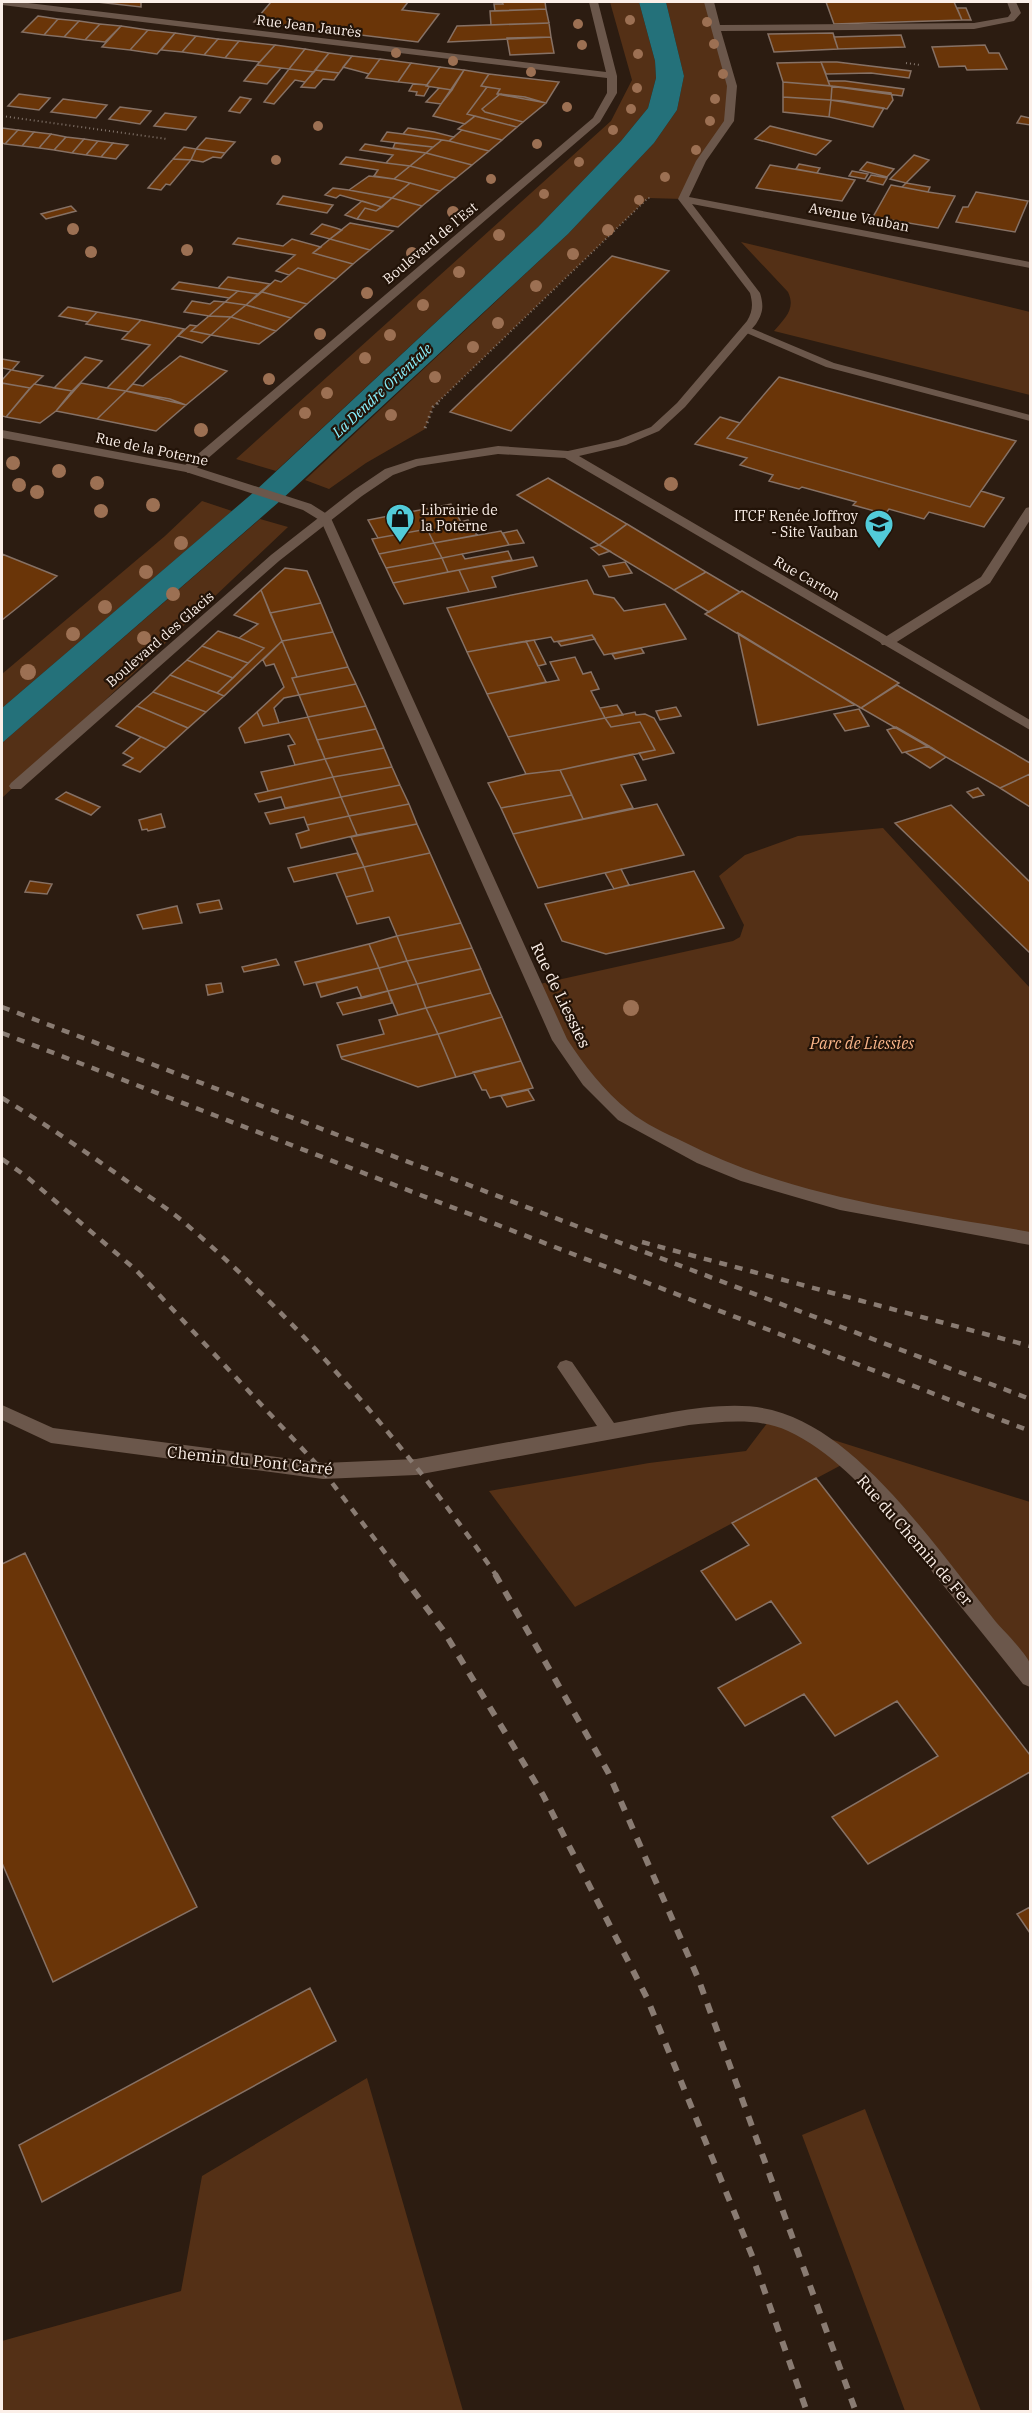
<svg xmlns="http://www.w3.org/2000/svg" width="1032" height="2413" font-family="'IBM Plex Serif',serif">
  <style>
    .green { fill: #543016 }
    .water { fill: #24717a }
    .building { fill: #6a3508; stroke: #867165; stroke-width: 1.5 }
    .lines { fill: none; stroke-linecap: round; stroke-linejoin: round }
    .path-far1 { stroke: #82746b; stroke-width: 2; stroke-dasharray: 1 3; stroke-linecap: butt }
    .path { stroke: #82746b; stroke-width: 3; stroke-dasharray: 1.5 4; stroke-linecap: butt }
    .service { fill: #6b574b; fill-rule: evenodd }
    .minor { fill: #6b574b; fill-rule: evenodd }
    .tertiary { fill: #6b574b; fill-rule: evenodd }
    .rail-far1 { stroke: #897b72; stroke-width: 4.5; stroke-dasharray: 8 8; stroke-linecap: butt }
    .rail { stroke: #897b72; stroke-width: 6; stroke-dasharray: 10 10; stroke-linecap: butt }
    .tree { fill: #9c7053 }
    .labels { text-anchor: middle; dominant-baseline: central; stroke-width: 4.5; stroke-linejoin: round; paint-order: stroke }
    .far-street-label { font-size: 14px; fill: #fbefe8; stroke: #221308 }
    .far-poi-label { font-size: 14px; fill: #fbefe8; stroke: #221308; text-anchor: start }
    .far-water-label { font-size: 15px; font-style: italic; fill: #8af2ff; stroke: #221308 }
    .street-label { font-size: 16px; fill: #fbefe8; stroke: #221308 }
    .park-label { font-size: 16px; font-style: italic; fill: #f8b489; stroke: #221308 }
  </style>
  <rect width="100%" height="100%" fill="#2c1c11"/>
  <path class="green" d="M610,2h29l16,59 1,17 -8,30 -27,33 -83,86 -262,244 -40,-12 375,-338 21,-41z
    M666,2h40l26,84 -3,35 -46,78 -35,-1 -215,209 -8,22 -59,34 -37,26 -24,-9 263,-246 86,-91 23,-33 7,-34z
    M741,242l289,70v83l-256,-64c11,-13 22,-22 14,-39z
    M202,501l30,10 -230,197v-34l163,-138z
    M260,519l28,8 -286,271v-55z
    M883,828l147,160v251l-223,-42 -126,-48 -90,-65 -56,-99 198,-44 7,-4 4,-12 -25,-49 26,-21 53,-19z
    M771,1418l34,13 225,71v176l-183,-216 -272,145 -86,-116 160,-28 97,-12z
    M367,2078l96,333h-461v-70l179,-50 21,-115z
    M865,2109l116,302h-76l-103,-276z"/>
  <path class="water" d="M639,2h27l18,74 -7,34 -23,33 -86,91 -288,267 -278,242v-35l252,-216 284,-265 83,-86 27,-33 8,-30 -1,-17z"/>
  <path class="building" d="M97,2h44v5z
    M271,2h137l-6,8 37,4 -21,28 -164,-20z
    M502,2h43l1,7 -51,2 -1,-7h9z
    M826,2h128l8,18 -128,4z
    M957,8h9l5,12h-9z
    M546,9l3,14 -58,2 -1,-14z
    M38,16l20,3 -14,16 -22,-3z
    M58,19l21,2 -15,16 -20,-2z
    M79,21l21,3 -15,16 -21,-3z
    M549,23l2,14 -103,5 9,-16z
    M100,24l21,2 -16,16 -20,-2z
    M121,26l27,4 -18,20 -28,-3z
    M148,30l27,3 -18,21 -27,-4z
    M175,33l21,3 -14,16 -21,-2z
    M833,33l5,16 -64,3 -6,-18z
    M901,35l4,12 -67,2 -4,-12z
    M196,36l22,3 -14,16 -22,-3z
    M551,37l3,16 -44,2 -3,-17z
    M218,39l21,2 -14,17 -21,-3z
    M239,41l36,4 -15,17 -35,-4z
    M275,45l30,4 -16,20 -32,-4z
    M985,45l4,8h10l8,16 -40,1 -2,-4 -26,1 -7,-20z
    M305,49l24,4 -15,19 -25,-3z
    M329,53l23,3 -13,17 -24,-3z
    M352,56l28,3 -11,15 -26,-7z
    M380,59l31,4 -13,19 -32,-4z
    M821,62l9,24 -47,-4 -6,-19z
    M821,62h16l74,9 -2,7 -38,-5 -45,1z
    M411,63l29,4 -13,18 -29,-3z
    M257,65l24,3 -14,16 -23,-3z
    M440,67l24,3 -12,20 -26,-4z
    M289,69l25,3 -9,10 -10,-2 -21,24 -10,-2z
    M315,70l24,3 -5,7 -11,-1 -8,9 -14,-1z
    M464,70l25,4 -8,12 6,1 -20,27 8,2 -10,8 -32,-8z
    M489,74l70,8 -13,21 -49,-9 3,-5 -19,-3z
    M828,81h17l59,8 -2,7 -72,-10z
    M783,82l49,4 -1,14 -48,-3z
    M413,84l14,1 2,2 -5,9 -8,-1 1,-3 -8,-1z
    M832,86l59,7 2,7 -6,9 -56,-9z
    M487,87l13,2 -3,5h3l-18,15 3,3 38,10 -6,5 -50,-13z
    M439,88l13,2 -11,14 -15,-2z
    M19,94l31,4 -11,12 -31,-4z
    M500,94l25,3 21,6 -23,19 -38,-10 -3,-3z
    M240,97l11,2 -11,14 -11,-2z
    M783,97l48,3 -2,17 -46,-5z
    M63,99l44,6 -11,13 -45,-6z
    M831,100l12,1 41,7 -11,19 -44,-10z
    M120,107l31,4 -11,13 -31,-5z
    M165,113l31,4 -10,13 -32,-4z
    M475,116l42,11 -15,13 -44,-11z
    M1021,116l9,2v7l-13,-2z
    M770,126l61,15 -15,14 -61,-16z
    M2,128l16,2 -13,14 -3,-1z
    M408,128l26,4 20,5 -5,4 -46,-7z
    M18,130l16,2 -12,14 -17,-2z
    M462,130l40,10 -13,11 -40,-10z
    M34,132l17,2 -12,14 -17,-2z
    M387,132l16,2 39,6 -9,7 -52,-6z
    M51,134l15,3 -12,13 -15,-2z
    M66,137l18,2 -12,14 -18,-3z
    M206,138l29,4 -10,11 -29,-4z
    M84,139l14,2 -12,14 -14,-2z
    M442,140l7,1 40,10 -17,14 -46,-12z
    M98,141l15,2 -12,14 -15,-2z
    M113,143l15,2 -12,14 -15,-2z
    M395,143l38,4 -7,6 -33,-5z
    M365,144l31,5 30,4 -16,13 -24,-3 7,-8 -33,-5z
    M184,147l12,2 -5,11 -18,-1z
    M196,149l29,4 -4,5 -8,-1 -10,5 -12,-2z
    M426,153l46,12 -16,13 -46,-12z
    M914,155l15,5 -23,23 -16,-4z
    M346,157l40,6 24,3 -16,13 -20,-3 4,-6 -38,-6z
    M173,159l18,1 -21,25 -4,-1 -5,6 -13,-2z
    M867,162l27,7 -7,8 -27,-7z
    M799,164l21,4 -3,5 -21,-4z
    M770,165l47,8 38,7 -13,21 -86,-13z
    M410,166l46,12 -16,13 -46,-12z
    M852,171l16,3 -3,5 -16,-3z
    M871,175l16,3 -4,7 -16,-4z
    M369,176l25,3 16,4 -18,15 -43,-8z
    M410,183l30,8 -18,15 -30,-8z
    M906,183l24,4 -2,5 -26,-5z
    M891,185l37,7 27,4 -17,32 -65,-11z
    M333,188l16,2 43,8 -10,9 -42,-12 -4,3 -11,-3z
    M976,192l52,9 -13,31 -59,-10 7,-15h5z
    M283,196l50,9 -6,8 -50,-9z
    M392,198l30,8 -24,21 -41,-8 8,-11 11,3z
    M362,201l20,6 -6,4 -11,-3 -8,11 -12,-4z
    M71,206l5,5 -30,8 -5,-5z
    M350,223l43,8 -23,19 -40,-11z
    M322,224l14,4 6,2 -12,9 -19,-5z
    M238,238l45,8 9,-7 29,8 -8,6 40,11 -17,15 -38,-11 -9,7 -13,-4 19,-16 -62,-11z
    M330,239l40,11 -17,14 -40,-11z
    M612,256l57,15 -158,160 -61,-19z
    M298,268l38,11 -29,25 -45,-12 13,-12 6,2z
    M228,277l42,7 -12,10 -40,-6z
    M179,282l39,6 20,3 -9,7 -57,-9z
    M238,291l20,3 -12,11 -21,-3z
    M262,292l45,12 -16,14 -45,-13z
    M192,301l18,3 4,-3 11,1 -16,14 -25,-4z
    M225,302l21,3 -15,12 -22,-1z
    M246,305l45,13 -15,13 -45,-14z
    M68,307l29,5 -9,10 -29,-6z
    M97,312l44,8 -12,12 -43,-8z
    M209,316l22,1 -20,18 -20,-4z
    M231,317l45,14 -17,13 -48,-9z
    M141,320l43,9 -58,62 -19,-3 43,-43 -28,-6z
    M190,325l7,1 -6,5 20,4 -9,8 -24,-7z
    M180,356l47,15 -41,34 -60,-14 7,-7 10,2z
    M85,357l17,4 -30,30 -18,-3z
    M2,359l17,3 -7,8 -10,-2z
    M11,370h1l31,6 -13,12 -28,-5v-3z
    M779,377l237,64 -46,66 -243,-69z
    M2,383l28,5 -24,29 -4,-1z
    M81,383l26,5 19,3 -29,28 -41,-8z
    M34,384l38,7 -16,20 -16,12 -34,-6z
    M126,391l44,8 16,6 -30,26 -59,-12z
    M720,417l20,6 -13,15 243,69 11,-16 23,7 -20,29 -55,-15 -5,7 -35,-10 -4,5 -32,-9 3,-3 -54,-15 -3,2 -30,-8 4,-6 -33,-10 7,-7 -52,-14z
    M548,478l79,46 -28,21 -82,-50z
    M451,504l10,18 7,-2 9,15 -43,8 -7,-14 -49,9 -10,-18z
    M627,524l79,48 -32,18 -75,-45z
    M427,529l7,14 -55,11 -7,-15z
    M517,530l7,13 -15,2 -6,-12z
    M501,531l8,14 -67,13 -8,-15z
    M434,543l8,15 -56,10 -7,-14z
    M599,545l11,6 -11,4 -8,-7z
    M508,551l4,9 -64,12 -6,-14 20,-4 3,5z
    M2,554l55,22 -55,44z
    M533,557l4,9 -45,11 4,10 -27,5 -10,-22z
    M442,558l6,14 -55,11 -7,-15z
    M625,562l7,11 -23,4 -6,-11z
    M285,568l22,3 14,32 -51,10 -9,-23z
    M459,570l10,22 -65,12 -11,-21z
    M706,572l34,20 -31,20 -35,-22z
    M587,580l7,14 20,4 10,13 41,-7 21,35 -82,16 -12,-20 -38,7 -3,-5 -84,15 -20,-44z
    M261,590l21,51 -58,55 -7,-3 47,-45 -25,-10 19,-14 -24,-9z
    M742,591l157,92 -38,25 -156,-94z
    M321,603l12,29 -51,9 -12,-28z
    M218,631l21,7 25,10 -16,15 -46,-17z
    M333,632l15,35 -51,10 -15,-36z
    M738,633l101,62 16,10 -97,20z
    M592,635l3,4 -34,7 -3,-4z
    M534,640l12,24 -8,2 -12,-25z
    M282,641l15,36 -5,1 7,17 -15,3 -10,10 5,15 -16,3 -6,-14 27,-25 -10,-23 -8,2 -3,-6z
    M526,641l20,41 -59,12 -20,-42z
    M202,646l46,17 -15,15 -46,-18z
    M641,648l3,5 -29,6 -3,-5z
    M575,657l8,17 8,-2 8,17 -8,2 14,27 -97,19 -21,-43 72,-14 -9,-18z
    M187,660l46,18 -16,15 -47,-18z
    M348,667l8,17 -57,11 -7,-17z
    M170,675l47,18 7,3 -18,16 -53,-20z
    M356,684l10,22 -58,11 -9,-22z
    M897,685l133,78v11l-30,14 -139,-80z
    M153,692l53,20 -18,16 -51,-22z
    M617,705l6,10 -18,3 -5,-10z
    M137,706l51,22 -22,20 -50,-22z
    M366,706l10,23 -59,11 -9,-23z
    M676,707l5,9 -21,4 -4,-9z
    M859,709l10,17 -24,5 -11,-17z
    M257,712l6,14 45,-9 17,42 -30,6 -7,-19 7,-2 -6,-10 -44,9 -6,-15z
    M635,712l1,3 9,-1 9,4 20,35 -31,7 -4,-7 16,-3 -15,-28 -29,5 -6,-9z
    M605,718l6,9 29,-5 15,28 -95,20 -34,4 -18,-37z
    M896,727l33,19 -27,7 -15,-23z
    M376,729l8,19 -59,11 -8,-19z
    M141,737l25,11 -26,24 -17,-7 10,-7 -10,-5z
    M929,746l17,11 -16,11 -25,-16z
    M384,748l8,19 -59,10 -8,-18z
    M633,754l13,26 -25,5 12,23 -50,11 -23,-49z
    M325,759l8,18 -65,14 -7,-19z
    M392,767l8,18 -59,12 -8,-20z
    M560,770l12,25 -71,13 -13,-25 38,-9z
    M1030,774v33l-30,-19z
    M333,777l8,20 -56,11 -4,-11 -22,5 -4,-8z
    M400,785l9,19 -60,12 -8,-19z
    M978,788l6,7 -11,3 -6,-6z
    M66,792l34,15 -9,8 -35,-16z
    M572,795l11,24 -70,15 -12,-26z
    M341,797l8,19 -42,9 -3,-8 -34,7 -5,-11z
    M409,804l8,20 -60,11 -8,-19z
    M657,804l27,51 -146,33 -25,-54z
    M951,805l79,77v71l-135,-130z
    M161,814l4,13 -17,4 -1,-2 -5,1 -3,-10z
    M349,816l8,19 -56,13 -5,-14 13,-4 -2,-5z
    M417,824l13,29 -66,14 -13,-30z
    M357,853l7,14 -70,15 -6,-14z
    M430,853l31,70 -64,13 -8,-19 -32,7 -11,-27 27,-6 -9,-24z
    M364,867l9,24 -27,6 -10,-24z
    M621,869l8,16 -15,4 -9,-16z
    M694,871l30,57 -118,26 -44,-13 -17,-37z
    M30,881l22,3 -5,10 -22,-2z
    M219,900l3,9 -22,4 -3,-9z
    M177,906l5,17 -39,6 -6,-14z
    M461,923l11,25 -65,13 -10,-25z
    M397,936l10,25 -28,7 -10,-24z
    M369,944l10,24 -75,17 -9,-23z
    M472,948l9,21 -64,15 -10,-23z
    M276,959l3,6 -35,7 -2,-5z
    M407,961l10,23 -29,7 -9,-23z
    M379,968l9,23 -26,7 -5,-11 -36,10 -5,-14z
    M481,969l10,24 -65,15 -9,-24z
    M221,983l2,9 -15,3 -2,-10z
    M417,984l9,24 -28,7 -10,-24z
    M388,991l4,12 -49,12 -6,-12z
    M491,993l11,24 -64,17 -12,-26z
    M426,1008l12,26 -97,23 -4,-12 47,-11 -5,-14z
    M502,1017l19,44 -65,16 -18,-43z
    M438,1034l18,43 -38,10 -76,-28 -1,-2z
    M521,1061l12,27 -43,10 -4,-8h-4l-9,-18z
    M528,1090l6,10 -27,7 -6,-11z
    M816,1478l214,277v17l-162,92 -36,-47 106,-61 -41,-55 -62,35 -31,-42 -59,32 -27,-38 83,-45 -30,-42 -35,19 -35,-49 48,-26 -17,-22z
    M25,1553l172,354 -144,75 -51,-119v-299z
    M1030,1907v26l-13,-19z
    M310,1988l26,53 -294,161 -23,-57z"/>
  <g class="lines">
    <path class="path-far1" d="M906,63l14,2
      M2,116l165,23
      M436,404l212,-206h4"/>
    <path class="path" d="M425,428l8,-21 5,-4"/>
    <path class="service" d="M746,326l88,37 196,52v6l-204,-54 -84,-36v-4z
      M1030,507v13l-40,63 -98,62h-10l-2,-3 2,-3 99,-62 45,-69z"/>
    <path class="minor" d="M2,2h18l586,70 -17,-70h9l19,74v17l-17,29 -408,350 -4,1 -6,-4 2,-3 409,-348 14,-25v-15l-605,-73z
      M704,2h10l6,23 254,-2 34,-6 3,-4 -4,-11h9l5,11 -7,8 -40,8 -253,2 16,55 -3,35 -28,40 -17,36 341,65v6l-338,-64 68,89c4,13 3,20 -4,31l-71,83 -26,24 -33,14 -47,11 451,264v10l-465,-272 -67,-4 -80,12 -25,9 -31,21 -83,65 -258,228h-10l-2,-3 2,-3 260,-228 83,-65 31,-21 31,-10 82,-13 70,5 50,-11 33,-13 26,-24 70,-82c6,-10 6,-17 3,-28l-72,-94 18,-38 28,-40 3,-35z
      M566,1360l6,2 42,61c47,-8 111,-25 158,-13 29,8 52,22 75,41 55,45 104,115 149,171 7,8 32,33 34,42 2,6 0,16 0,23l-7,-3c-29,-37 -59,-73 -89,-110 -39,-50 -87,-116 -146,-143 -30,-14 -67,-9 -99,-6l-273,50 -93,4 -272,-36 -49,-23v-15l51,23 270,35 93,-4 181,-33 -40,-59 3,-5z"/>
    <path class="tertiary" d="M2,430l190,36 119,38 19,12 237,523c17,26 37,52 62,72 16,13 36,22 55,31 107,55 229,69 346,90v13l-190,-35 -99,-29 -44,-18 -79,-43 -35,-35 -31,-45 -231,-519 -18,-11 -117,-38 -184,-34z"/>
    <path class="rail-far1" d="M2,1007l1028,392
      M2,1033l1028,398
      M2,1098c45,27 87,56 129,86 18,13 38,25 55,40 119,103 221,223 310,351
      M2,1159l25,18 109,93 187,201 79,104
      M642,1242l388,104"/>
    <path class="rail" d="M401,1574l42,56 100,165 104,203 106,260 54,154
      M495,1574l113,198 90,206 158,434"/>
  </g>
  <g class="tree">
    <circle cx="630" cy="20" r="5"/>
    <circle cx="707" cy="22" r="5"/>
    <circle cx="578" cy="24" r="5"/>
    <circle cx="714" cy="44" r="5"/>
    <circle cx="582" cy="45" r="5"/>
    <circle cx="396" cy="53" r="5"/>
    <circle cx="638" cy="54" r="5"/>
    <circle cx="453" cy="61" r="5"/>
    <circle cx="531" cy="72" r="5"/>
    <circle cx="723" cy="74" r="5"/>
    <circle cx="637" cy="88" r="5"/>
    <circle cx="715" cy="99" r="5"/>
    <circle cx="567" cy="107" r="5"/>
    <circle cx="631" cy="109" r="5"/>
    <circle cx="710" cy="121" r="5"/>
    <circle cx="318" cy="126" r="5"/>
    <circle cx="613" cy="130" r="5"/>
    <circle cx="537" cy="144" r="5"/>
    <circle cx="696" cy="150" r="5"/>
    <circle cx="276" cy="160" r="5"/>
    <circle cx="579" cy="162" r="5"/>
    <circle cx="665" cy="177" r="5"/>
    <circle cx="491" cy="179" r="5"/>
    <circle cx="544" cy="194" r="5"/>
    <circle cx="639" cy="200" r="5"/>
    <circle cx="453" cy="212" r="6"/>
    <circle cx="73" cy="229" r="6"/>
    <circle cx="608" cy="230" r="6"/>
    <circle cx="499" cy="235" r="6"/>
    <circle cx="187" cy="250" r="6"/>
    <circle cx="91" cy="252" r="6"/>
    <circle cx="412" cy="253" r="6"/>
    <circle cx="573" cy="254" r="6"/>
    <circle cx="459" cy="272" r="6"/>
    <circle cx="536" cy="286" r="6"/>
    <circle cx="367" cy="293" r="6"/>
    <circle cx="423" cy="305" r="6"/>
    <circle cx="498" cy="323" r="6"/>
    <circle cx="320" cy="334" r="6"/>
    <circle cx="390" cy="335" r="6"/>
    <circle cx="473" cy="347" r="6"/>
    <circle cx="365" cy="358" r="6"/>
    <circle cx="435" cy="377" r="6"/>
    <circle cx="269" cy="379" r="6"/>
    <circle cx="327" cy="393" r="6"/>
    <circle cx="305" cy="413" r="6"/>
    <circle cx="391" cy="415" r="6"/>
    <circle cx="201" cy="430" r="7"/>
    <circle cx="13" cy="463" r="7"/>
    <circle cx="59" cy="471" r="7"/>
    <circle cx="97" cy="483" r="7"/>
    <circle cx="671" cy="484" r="7"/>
    <circle cx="19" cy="485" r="7"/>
    <circle cx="37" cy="492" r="7"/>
    <circle cx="153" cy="505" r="7"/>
    <circle cx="101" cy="511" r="7"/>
    <circle cx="181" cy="543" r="7"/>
    <circle cx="146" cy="572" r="7"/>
    <circle cx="173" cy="594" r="7"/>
    <circle cx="105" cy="607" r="7"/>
    <circle cx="73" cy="634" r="7"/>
    <circle cx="144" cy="638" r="7"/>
    <circle cx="28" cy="672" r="8"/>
    <circle cx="631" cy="1008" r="8"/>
  </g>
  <defs>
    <g id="shop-pin" transform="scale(1.5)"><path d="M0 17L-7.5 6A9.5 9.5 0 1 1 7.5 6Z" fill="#52cbd9" stroke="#221308"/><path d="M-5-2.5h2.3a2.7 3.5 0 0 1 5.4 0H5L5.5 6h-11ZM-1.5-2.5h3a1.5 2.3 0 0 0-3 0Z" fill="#111"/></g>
    <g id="school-pin" transform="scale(1.5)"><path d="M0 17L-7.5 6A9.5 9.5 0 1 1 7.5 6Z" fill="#52cbd9" stroke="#221308"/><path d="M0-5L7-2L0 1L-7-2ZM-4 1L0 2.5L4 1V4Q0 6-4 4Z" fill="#111"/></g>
  </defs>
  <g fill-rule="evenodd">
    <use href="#shop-pin" x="400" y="518"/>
    <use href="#school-pin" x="879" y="524"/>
  </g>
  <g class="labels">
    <g class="far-street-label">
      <text transform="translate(309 26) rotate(7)">Rue Jean Jaurès</text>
      <text transform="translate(859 217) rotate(11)">Avenue Vauban</text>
      <text transform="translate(430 243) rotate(-40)">Boulevard de l'Est</text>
      <text transform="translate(152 449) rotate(12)">Rue de la Poterne</text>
      <text transform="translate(807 578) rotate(30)">Rue Carton</text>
      <text transform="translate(160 639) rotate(-41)">Boulevard des Glacis</text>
    </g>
    <g class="far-poi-label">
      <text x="421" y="510">Librairie de<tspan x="421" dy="16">la Poterne</tspan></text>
      <text x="858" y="516" text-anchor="end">ITCF Renée Joffroy<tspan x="858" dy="16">- Site Vauban</tspan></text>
    </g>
    <g class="far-water-label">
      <text transform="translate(382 390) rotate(-43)">La Dendre Orientale</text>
    </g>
    <g class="street-label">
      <text transform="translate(561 995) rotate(64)">Rue de Liessies</text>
      <text transform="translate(250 1460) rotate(6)">Chemin du Pont Carré</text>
      <text transform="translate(915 1540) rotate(49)">Rue du Chemin de Fer</text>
    </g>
    <g class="park-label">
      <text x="862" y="1043">Parc de Liessies</text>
    </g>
  </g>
  <rect width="1032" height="2413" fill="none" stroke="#fbefe8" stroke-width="6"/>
</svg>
